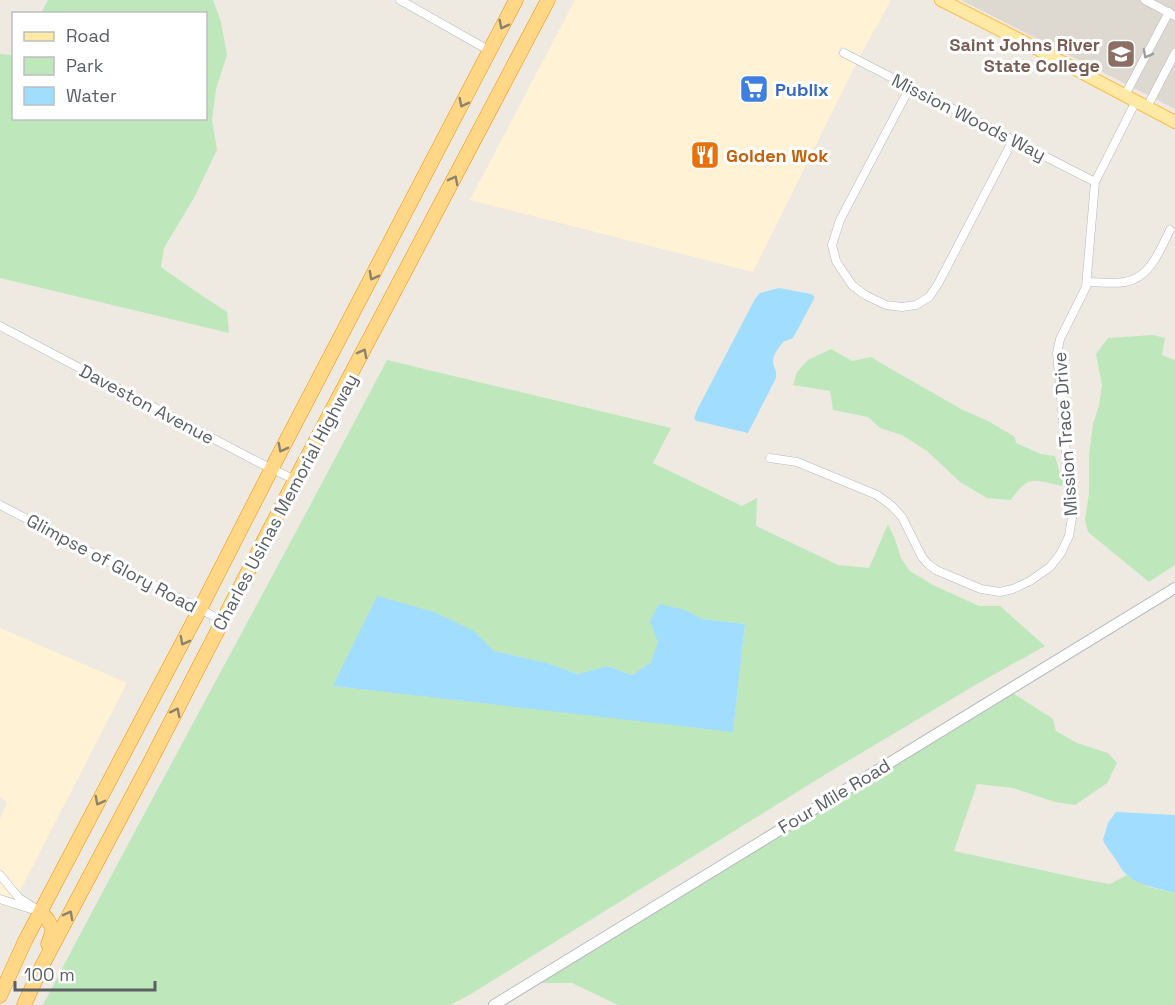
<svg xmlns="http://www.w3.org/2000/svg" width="1175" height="1005" font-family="'Space Grotesk',sans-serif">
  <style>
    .commercial { fill: #fff2d5 }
    .education { fill: #ded9d0 }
    .green { fill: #bee8bb; fill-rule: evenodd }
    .water { fill: #a0ddff }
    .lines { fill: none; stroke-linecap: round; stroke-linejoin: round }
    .street-casing { stroke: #b4b8bd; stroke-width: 9 }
    .secondary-casing { stroke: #b5babf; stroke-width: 12 }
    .primary-casing { stroke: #febd4a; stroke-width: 14 }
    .highway-casing { stroke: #ef9100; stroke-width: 15 }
    .street { stroke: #fff; stroke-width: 8 }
    .secondary { stroke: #fff; stroke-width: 10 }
    .primary { stroke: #ffe9a5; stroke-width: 12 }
    .highway { stroke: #ffd787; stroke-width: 14 }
    .oneway { stroke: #8c836e }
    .oneway2 { stroke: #9c9fa2 }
    .labels { text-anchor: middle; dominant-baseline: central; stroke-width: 6; stroke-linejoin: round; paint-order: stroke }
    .education-label { font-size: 18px; font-weight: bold; fill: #785e54; stroke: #fff; text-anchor: end }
    .shop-label { font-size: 18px; font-weight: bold; fill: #366cbe; stroke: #fff; text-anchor: start }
    .street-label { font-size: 18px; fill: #5a5f64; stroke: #fff }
    .food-label { font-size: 18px; font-weight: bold; fill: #c56008; stroke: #fff; text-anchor: start }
  </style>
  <rect width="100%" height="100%" fill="#eeeae1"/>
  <path class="commercial" d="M575,0h316l-31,56 -19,-10 -4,8 19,10 -103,208 -283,-72z
    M0,628l127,55 -116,225 -11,-5v-83l7,-18 -7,-5z"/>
  <path class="education" d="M961,0h214v109z"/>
  <path class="green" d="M48,0h165l8,22 6,33 -11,34 -4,31 5,30 -22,46 -31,52 -3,19 34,24 32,21 2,21 -229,-55v-224l13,1 1,63h192v-104l-165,-1z
    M1153,335l12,3 -3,17 13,5v205l-26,17 -61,-50 -3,-12 4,-27v-38l4,-31 6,-18 3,-21 -6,-31 12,-16z
    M831,349l21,12 19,-4 20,12 72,41 25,11 27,16 1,6 25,11 14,2 4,14 5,12 -2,4c-28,-6 -33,-12 -51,14l-24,-2 -27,-16 -33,-31 -25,-16 -22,-7 -12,-11 -35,-7 -3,-19 -37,-6 4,-13 11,-12z
    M387,360l284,68 -18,35 89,43 15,-8 -1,28 82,39 31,3 19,-44 7,15 6,19 9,13 23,14 46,21h21l45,40 -68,38 -151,90 -355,220 -21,11h-407c113,-216 231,-429 344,-645zM685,610l18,9 42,5 -12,107 -399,-45 140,-55 20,20 53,12 31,11 30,-8 24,9 19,-13 8,-20 -9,-21z
    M1013,693l40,26 3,12 21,12 31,10 9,10 -10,20 -32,22 -20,-3 -42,-14 -36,-4 -23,67 133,29 23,4 17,-9 22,12 26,6v112h-557l-46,-22h-33z"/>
  <path class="water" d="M779,288l32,6 3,2v3l-21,39 -10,4c-4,5 -11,14 -10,20 1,7 4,8 3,16l-28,55 -51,-12 -3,-2 3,-9 58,-111 5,-6z
    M377,596l57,16 40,19 20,20 53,12 31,11 30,-8 24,9 19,-13 7,-20 -8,-21 9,-17 26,6 18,9 42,5 -12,108 -400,-46z
    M1116,812l59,3v78c-17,-5 -37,-7 -50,-20 -5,-5 -7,-11 -11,-16 -4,-6 -8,-10 -11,-17l5,-17z"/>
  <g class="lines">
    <g class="street-casing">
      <path id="street" d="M400,0l90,51
        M1145,0l30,16
        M844,53l251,129
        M910,87l-70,133 -8,25 4,16 16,24 13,10 21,10 16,2 14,-2 13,-8 9,-13 75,-144
        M1125,95l44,-83
        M1147,107l28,-54
        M1087,282c12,0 26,2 38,0 25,-4 35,-32 45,-52
        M0,326l252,133 43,21
        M770,458l27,4 80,33 15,11 10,11 20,40 6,7 8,6 45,19 19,3 13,-3 17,-8 20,-14 11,-14 8,-17 3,-18 -15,-165 3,-14 26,-52 9,-105 41,-81
        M0,505l223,116
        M0,875l19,23 22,14
        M0,899l31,10"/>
    </g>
    <g class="secondary-casing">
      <path id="secondary" d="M494,1005l681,-417"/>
    </g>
    <g class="primary-casing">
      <path id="primary" d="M941,0l87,44 147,78"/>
    </g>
    <g class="highway-casing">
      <path id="highway" d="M41,912l7,8 5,10 -5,14
        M0,996l25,-55 175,-332 72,-141 244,-468
        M24,1005l19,-41 106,-200 146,-284 253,-480"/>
    </g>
    <use href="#street" class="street"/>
    <use href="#secondary" class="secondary"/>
    <use href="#primary" class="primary"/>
    <use href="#highway" class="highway"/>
  </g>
  <defs><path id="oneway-chevron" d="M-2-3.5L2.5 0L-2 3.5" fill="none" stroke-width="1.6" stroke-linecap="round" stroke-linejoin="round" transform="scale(1.5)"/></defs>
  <g class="oneway">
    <use href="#oneway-chevron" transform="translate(503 25) rotate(117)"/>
    <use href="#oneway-chevron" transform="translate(463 103) rotate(117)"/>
    <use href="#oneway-chevron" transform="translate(454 180) rotate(-62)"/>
    <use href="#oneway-chevron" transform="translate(373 276) rotate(118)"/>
    <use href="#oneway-chevron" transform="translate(363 353) rotate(-62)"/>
    <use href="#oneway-chevron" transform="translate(282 448) rotate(118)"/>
    <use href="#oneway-chevron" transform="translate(184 641) rotate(118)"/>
    <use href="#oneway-chevron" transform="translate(176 712) rotate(-63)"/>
    <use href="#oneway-chevron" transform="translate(99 801) rotate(118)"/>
    <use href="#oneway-chevron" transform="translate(69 915) rotate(-62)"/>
  </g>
  <use class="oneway2" href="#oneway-chevron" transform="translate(1147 54) rotate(118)"/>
  <defs>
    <g id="university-square" transform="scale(1.5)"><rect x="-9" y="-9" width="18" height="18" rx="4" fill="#8d6e63" stroke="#fff"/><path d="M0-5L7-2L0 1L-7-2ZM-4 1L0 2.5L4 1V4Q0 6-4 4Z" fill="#fff"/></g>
    <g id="supermarket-square" transform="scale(1.5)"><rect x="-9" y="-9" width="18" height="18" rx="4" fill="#3f7fe0" stroke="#fff"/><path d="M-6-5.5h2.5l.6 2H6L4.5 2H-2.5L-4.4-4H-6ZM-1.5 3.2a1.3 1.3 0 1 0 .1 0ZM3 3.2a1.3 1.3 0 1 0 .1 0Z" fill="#fff"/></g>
    <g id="restaurant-square" transform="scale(1.5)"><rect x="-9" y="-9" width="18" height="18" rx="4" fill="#e8710a" stroke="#fff"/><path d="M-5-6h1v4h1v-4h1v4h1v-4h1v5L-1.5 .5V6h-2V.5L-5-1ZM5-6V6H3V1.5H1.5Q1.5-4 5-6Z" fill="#fff"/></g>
  </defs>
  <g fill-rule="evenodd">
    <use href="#university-square" x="1121" y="54"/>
    <use href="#supermarket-square" x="754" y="89"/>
    <use href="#restaurant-square" x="705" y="155"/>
  </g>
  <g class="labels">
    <g class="education-label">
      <text x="1100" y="44">Saint Johns River<tspan x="1100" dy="21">State College</tspan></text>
    </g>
    <g class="shop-label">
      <text x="775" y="89">Publix</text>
    </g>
    <g class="street-label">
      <text transform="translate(969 117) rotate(27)">Mission Woods Way</text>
      <text transform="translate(147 404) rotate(28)">Daveston Avenue</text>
      <text transform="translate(1065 434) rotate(-94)">Mission Trace Drive</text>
      <text transform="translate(285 502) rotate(-62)">Charles Usinas Memorial Highway</text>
      <text transform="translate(112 563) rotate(28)">Glimpse of Glory Road</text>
      <text transform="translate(834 796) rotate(-31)">Four Mile Road</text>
    </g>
    <g class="food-label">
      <text x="726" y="155">Golden Wok</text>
    </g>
  </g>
  <rect x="12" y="12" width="195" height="108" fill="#ffffff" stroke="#bdbfc1" stroke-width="1.5"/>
  <rect x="24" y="32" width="30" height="9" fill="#ffe9a5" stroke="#bdbfc1" stroke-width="1.5"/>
  <text x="66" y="42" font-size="18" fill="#5a5f64">Road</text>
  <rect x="24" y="57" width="30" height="18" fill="#bee8bb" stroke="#bdbfc1" stroke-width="1.5"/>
  <text x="66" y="72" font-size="18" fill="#5a5f64">Park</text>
  <rect x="24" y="87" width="30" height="18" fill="#a0ddff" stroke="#bdbfc1" stroke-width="1.5"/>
  <text x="66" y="102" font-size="18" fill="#5a5f64">Water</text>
  <path d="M15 981v9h140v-9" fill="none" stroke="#5a5f64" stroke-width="3"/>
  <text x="24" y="981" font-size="18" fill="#5a5f64" stroke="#ffffff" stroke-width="4.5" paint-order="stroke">100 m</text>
</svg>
